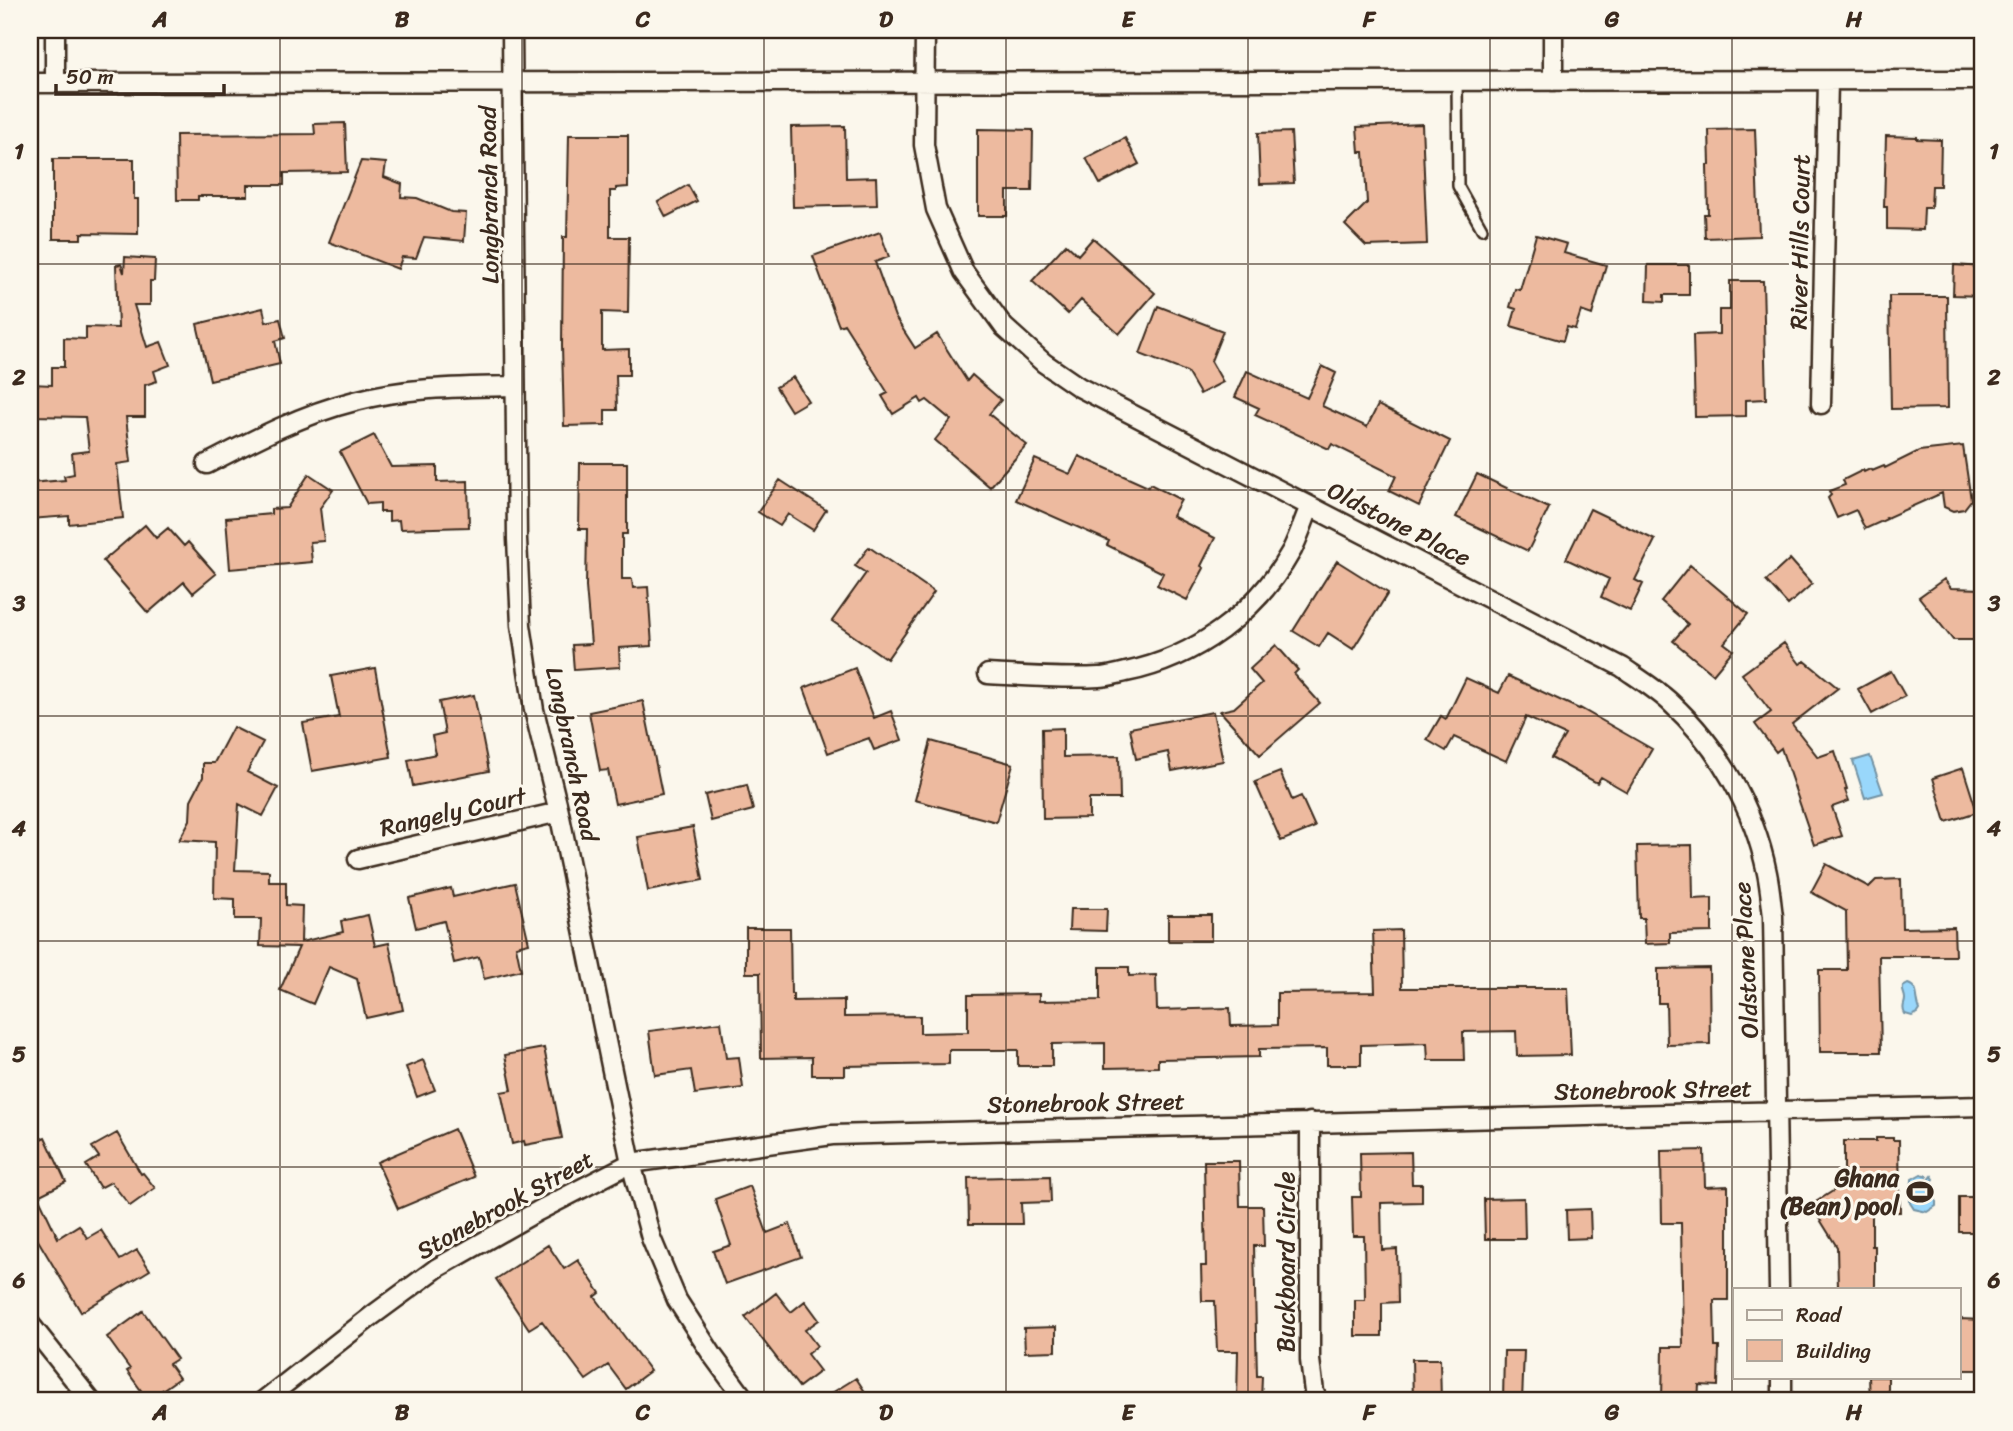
<svg xmlns="http://www.w3.org/2000/svg" width="2013" height="1431" font-family="Sriracha,sans-serif">
  <style>
    .water { fill: #99d7fb; stroke: #7392a3; stroke-width: 2 }
    .building { fill: #edba9f; stroke: #3b2a1e; stroke-width: 2 }
    .lines { fill: none; stroke-linecap: round; stroke-linejoin: round }
    .lane-casing { stroke: #3b2a1e; stroke-width: 14 }
    .street-casing { stroke: #3b2a1e; stroke-width: 23 }
    .lane { stroke: #fbf7ec; stroke-width: 9 }
    .street { stroke: #fbf7ec; stroke-width: 18 }
    .grid { fill: none; stroke: #3b2a1e; stroke-width: 2; stroke-opacity: 0.55 }
    .labels { text-anchor: middle; dominant-baseline: central; stroke-width: 6; stroke-linejoin: round; paint-order: stroke }
    .street-label { font-size: 24px; fill: #3b2a1e; stroke: #fbf7ec }
    .poi-label { font-size: 24px; font-weight: bold; fill: #3b2a1e; stroke: #fbf7ec; text-anchor: end }
    .neatline { fill: none; stroke: #3b2a1e; stroke-width: 2.5 }
    .grid-label { font-size: 23px; text-anchor: middle; font-weight: bold; fill: #3b2a1e }
  </style>
  <rect width="100%" height="100%" fill="#fbf7ec"/>
  <filter id="ink" filterUnits="userSpaceOnUse"><feTurbulence type="fractalNoise" baseFrequency=".0143" numOctaves="2"/><feDisplacementMap in="SourceGraphic" scale="14" xChannelSelector="R" yChannelSelector="G"/><feConvolveMatrix kernelMatrix="1 2 1 2 8 2 1 2 1" color-interpolation-filters="sRGB"/></filter>
  <g filter="url(#ink)">
    <path class="water" d="M1870,756l13,37 -18,5 -12,-37z
      M1908,984c12,4 7,15 12,26l-2,3 -6,3 -7,-2c-4,-7 0,-9 0,-15 0,-5 -3,-7 -2,-12z
      M1921,1174l6,2 -1,5h2l4,-5 2,3 -4,5 2,2 -3,8 7,6v6l-9,6 -13,-3 -4,-6c0,-8 2,-15 2,-24z"/>
    <path class="building" d="M345,123l2,49 -63,1v12h-36v11h-50v4h-21l-1,-65 139,-1 -1,-10z
      M1422,124l5,120 -61,2 -21,-21 22,-22 -3,-51h-5l-2,-25z
      M845,126l1,52 30,-1 1,28 -84,2 -2,-80z
      M978,129l55,1 -1,61h-25v25h-29z
      M1755,129l4,107 -54,2 -1,-24h4l-1,-49h3l-1,-35z
      M1291,132l3,51 -34,1 -2,-51z
      M569,135h59v52l-12,1v3h-6v46h19l-1,76 -26,-1v38l27,-1v26h-13l1,35h-12v15l-41,1 -2,-81 1,-108h4z
      M1886,136l31,1v2l24,1 -1,46h-8l-1,22h-7l-1,22 -36,-1v-22h-3z
      M1125,138l14,26 -39,20 -14,-26z
      M53,159h81v40h4v35l-57,-1v6h-28z
      M361,161l25,2 -2,14 18,7 -1,13 16,1 34,14 15,1 -2,28 -40,-4 -8,21 -14,-1 -4,12 -69,-27z
      M688,185l9,16 -31,16 -8,-15z
      M880,232l9,25 -14,5 20,55 20,31 22,-14 30,47 5,-6 29,25 -12,14 38,31 -37,42 -55,-47 16,-20 -24,-20 -5,3 -3,-5 -26,16 -11,-18 6,-3 -44,-69 -5,2 -26,-70z
      M1536,235l31,9 -3,9 42,12 -14,50 -11,-4 -6,18 -8,-2 -4,14 -52,-15 5,-17 -6,-2 5,-18 5,1z
      M1093,238l62,55 -36,41 -38,-34 -13,14 -36,-33 34,-37 12,11z
      M125,257l30,2 -1,22h-4v24h-16l13,42 14,-5 9,23 -16,6 3,10 -12,4v32h-19l5,45 -14,2 6,54 -54,6v-8l-39,3v-36l35,-3 -1,-4 10,-2 -2,-21 17,-2 -4,-34 -53,-1v-32l20,1v-18h12v-29l22,1v-12l32,1 -2,-63 5,-1 3,9z
      M1648,265h41v30h-25v7l-17,-1z
      M1954,265l29,2v29l-30,-1z
      M1730,281h33l3,118 -20,1v16l-51,1 -2,-82 26,-1v-24h11z
      M1889,296h58l1,112 -57,1z
      M1158,306l65,25 -12,30 12,21 -23,12 -13,-22 -47,-18z
      M263,308l3,14 14,-3 5,19 -10,3 5,23 -70,16 -13,-56z
      M1322,366l14,7 -14,33 45,21 11,-22 72,36 -31,65 -30,-15 7,-15 -64,-32 -3,5 -74,-34 4,-7 -24,-11 12,-26 60,27z
      M793,377l15,24 -17,10 -15,-24z
      M374,435l17,32 46,-1v16l31,-1 1,46 -69,2 -1,-9 -10,1v-9h-9v-9l-13,1 -27,-52z
      M1963,446l8,54 -7,9 -11,2 -9,-4 -2,-14 -56,25 1,1 -22,10 -9,-19 -19,8 -9,-20 3,-3 -2,-4 16,-6 -2,-5 20,-10 1,2 6,-3 2,2 12,-5 1,2 34,-17z
      M1079,456l69,31 2,-3 31,16 -9,16 43,22 -14,28 3,2 -17,32 -30,-15 6,-12 -56,-28 2,-4 -93,-41 19,-41 35,15z
      M580,463h47v71h-5v45h10l1,9 15,-1 4,59 -33,2 1,19 -46,3 -2,-25 19,-1 -5,-57 1,-58h-8z
      M309,474l24,16 -13,18 4,33 -14,1 2,20 -82,7 -4,-51 45,-4v-5l16,-1z
      M1477,474l72,34 -21,43 -72,-34z
      M780,480l46,30 -13,20 -25,-16 -8,12 -22,-14z
      M1590,509l65,31 -20,40 8,4 -13,27 -29,-14 8,-18 -43,-20z
      M145,525l11,13 12,-10 16,18 4,-4 28,32 -23,19 -9,-11 -36,31 -45,-52z
      M869,547l65,45 -47,67 -55,-38 34,-48 -11,-7z
      M1790,559l22,25 -24,21 -22,-24z
      M1337,561l51,32 -35,56 -25,-16 -9,14 -26,-16z
      M1690,565l58,49 -24,29 9,7 -20,24 -40,-33 15,-17 -27,-23z
      M1944,579l7,9 32,1v51h-30l-34,-43z
      M1784,643l16,21 5,-3 33,27 -46,36 26,33 17,-6 12,38 -2,1 4,11 -17,6 10,29 -28,9 -33,-97 -5,4 -21,-28 16,-12 -29,-38z
      M1276,645l22,25 -4,4 26,29 -60,52 -40,-44 14,-3 28,-25 -12,-14z
      M375,668l16,89 -79,14 -9,-48 36,-6 -8,-41z
      M855,668l19,50 17,-7 11,29 -28,10 -5,-12 -41,15 -24,-65z
      M1891,671l14,25 -33,18 -14,-25z
      M1508,676l71,33 1,-1 72,41 -25,43 -26,-15 -4,6 -46,-25 14,-23 -39,-18 -20,44 -52,-24 -8,14 -19,-11 14,-24 5,3 20,-41 33,15z
      M474,695l15,76 -76,15 -5,-26 28,-6 -4,-18 13,-3 -6,-31z
      M643,701l19,93 -47,10 -7,-34 -8,1 -11,-59z
      M1213,712l10,49 -51,10 -4,-19 -32,7 -6,-31z
      M233,727l30,15 -16,30 31,16 -15,28 -24,-12 -4,66 34,1v11h17v23l16,1 -1,36 42,-10 -2,-11 27,-6 7,31 14,-3 14,67 -37,8 -9,-39 -28,-12 -16,37 -33,-14 19,-43 -39,-1 1,-27h-26v-20l-21,-1 1,-56 -36,-2 11,-20 1,-20 12,-23v-14h11z
      M1063,728v29l56,-1 1,43h-31v19l-46,1 -1,-90z
      M931,741l82,23 -17,58 -81,-22z
      M1963,768l14,44 -31,10 -13,-44z
      M1280,772l12,28 9,-4 14,31 -34,14 -26,-59z
      M747,785l6,25 -42,11 -6,-26z
      M693,827l10,53 -55,11 -10,-54z
      M1692,845l1,54 19,-1v34l-42,1v10l-25,1 -1,-26h-5l-2,-72z
      M1826,864l43,23 7,-7 25,-1 1,49 52,-1 1,29h-76l2,96h-61l-1,-82h28l-1,-59 -35,-19z
      M515,883l14,60 -13,3 5,24 -37,9 -5,-22 -25,6 -10,-42 -28,7 -7,-30 42,-10 2,9z
      M1070,909h37l-1,22 -37,-1z
      M1168,915h43v26h-43z
      M746,928h44l1,66h2v7l51,-1v17l76,-1v17l48,-1v-37l71,-1v7l61,-1v-33h29v9l27,-1 1,35 73,-2 1,18 46,-1v-32l98,-1 -2,-61 28,-1 1,58h166l3,67 -54,1 -1,-25 -53,1 1,28h-36l-1,-17 -66,2v20h-34v-17l-68,1v8l-101,2v8l-53,1v-25l-53,1v22h-34v-16h-69v14l-104,2v9h-33v-18l-51,1 -1,-85h-14z
      M1709,968l1,76 -43,1 -1,-42h-8v-34z
      M721,1022l5,36 13,-1 4,31 -48,6 -4,-24 -36,5 -6,-44z
      M544,1048l18,90 -37,7 -1,-4 -12,3 -11,-52 11,-2 -7,-35z
      M423,1060l12,30 -18,7 -11,-30z
      M454,1129l20,48 -76,32 -21,-47z
      M117,1133l24,41 2,-1 12,15 -25,18 -19,-24 -11,6 -14,-23 13,-8 -7,-10z
      M45,1137l21,45 -28,14 20,42 21,-13 8,13 14,-8 19,30 17,-10 13,20 -69,42 -51,-85v-83z
      M1876,1138h17v2h6l1,72h-28v34h3v43h-37l-1,-42 -26,-42 33,-21v-43h32z
      M1704,1150l1,37 23,-1v114h-14l1,47h4l-1,39 -19,-1 -1,16h-36l1,-54h20l-2,-124h-19l-1,-72z
      M1411,1152l1,32h10v18l-41,1 1,47 15,-1 1,53 -16,1v33h-27v-36h10l-1,-64h-11l-1,-39h9l-1,-44z
      M1204,1161h35l1,45h23l1,40h-10l3,130h5l-1,25h-24l1,-50h-21l-2,-50h-13l-1,-35h5z
      M1050,1176l1,26 -30,1 1,21h-53l-1,-46z
      M750,1186l17,47 23,-9 11,33 -76,27 -12,-33 18,-6 -16,-46z
      M1959,1197h24v35h-24z
      M1524,1198l1,41h-40l-1,-40z
      M1590,1209l1,29 -24,1 -1,-29z
      M548,1245l16,24 14,-9 22,33 -5,4 55,74 -24,18 -18,-24 -22,15 -44,-59 -13,8 -33,-50z
      M776,1293l15,19 14,-11 14,19 -14,10 12,16 -10,8 13,17 -21,16 -54,-70z
      M143,1311l34,48 -8,5 10,14 -31,22 -21,-29 3,-2 -23,-32z
      M1959,1319l24,1v50h-24z
      M1056,1327v24l-31,1 -1,-24z
      M1504,1351h20l-2,50h-19z
      M1412,1359h28l1,42h-28z
      M1869,1377h19v24h-18z
      M856,1378l15,23h-52z"/>
    <g class="lines">
      <g class="lane-casing">
        <path id="lane" d="M1457,81l1,105 24,43"/>
      </g>
      <g class="street-casing">
        <path id="street" d="M55,30v53
          M512,30l5,509 4,86 13,85 25,102 72,351 20,75 26,62 36,56 33,45
          M925,30l-1,115 12,64 28,63 40,55 40,36 35,24 543,280c16,11 34,22 48,35 49,45 84,106 97,171 3,14 4,29 6,43l6,373
          M1553,30v51
          M30,83l1953,-3
          M1821,404l7,-323
          M207,464c48,-25 96,-50 148,-63 53,-14 107,-14 160,-15
          M988,674c37,2 74,5 111,3 9,0 18,-3 27,-5 69,-14 131,-59 166,-122 7,-14 12,-30 18,-44
          M358,859l201,-47
          M1310,1122v238l4,32 4,9
          M30,1324l61,77
          M1782,1377v24
          M263,1401l110,-86 64,-47 101,-57 93,-48 201,-28 1151,-29"/>
      </g>
      <use href="#lane" class="lane"/>
      <use href="#street" class="street"/>
    </g>
  </g>
  <path class="grid" d="M280,30v1371M522,30v1371M764,30v1371M1006,30v1371M1248,30v1371M1490,30v1371M1732,30v1371M30,264h1953M30,490h1953M30,716h1953M30,941h1953M30,1167h1953"/>
  <defs>
    <g id="stadium-bare" transform="scale(2.1)"><path d="M0-5a6.5 5 0 1 0 0 10a6.5 5 0 1 0 0-10ZM-3.5-1.8h7v3.6h-7Z" fill="#3b2a1e" stroke="#fbf7ec" stroke-width="2.5" paint-order="stroke"/></g>
  </defs>
  <g fill-rule="evenodd">
    <use href="#stadium-bare" x="1920" y="1192"/>
  </g>
  <g class="labels">
    <g class="street-label">
      <text transform="translate(489 195) rotate(-91)">Longbranch Road</text>
      <text transform="translate(1800 242) rotate(-89)">River Hills Court</text>
      <text transform="translate(1399 524) rotate(27)">Oldstone Place</text>
      <text transform="translate(572 754) rotate(78)">Longbranch Road</text>
      <text transform="translate(453 812) rotate(-13)">Rangely Court</text>
      <text transform="translate(1746 960) rotate(-93)">Oldstone Place</text>
      <text transform="translate(1653 1090) rotate(-1)">Stonebrook Street</text>
      <text transform="translate(1086 1103) rotate(-1)">Stonebrook Street</text>
      <text transform="translate(505 1205) rotate(-29)">Stonebrook Street</text>
      <text transform="translate(1286 1262) rotate(-90)">Buckboard Circle</text>
    </g>
    <g class="poi-label">
      <text x="1899" y="1178">Ghana<tspan x="1899" dy="28">(Bean) pool</tspan></text>
    </g>
  </g>
  <rect width="2013" height="1431" fill="none" stroke="#fbf7ec" stroke-width="77"/>
  <rect x="1733" y="1288" width="228" height="91" fill="#fbf7ec" stroke="#aea59a" stroke-width="2"/>
  <rect x="1747" y="1310" width="35" height="10" fill="#fbf7ec" stroke="#aea59a" stroke-width="2"/>
  <text x="1796" y="1322" font-size="21" fill="#3b2a1e">Road</text>
  <rect x="1747" y="1340" width="35" height="21" fill="#edba9f" stroke="#aea59a" stroke-width="2"/>
  <text x="1796" y="1358" font-size="21" fill="#3b2a1e">Building</text>
  <path d="M56 84v10h168v-10" fill="none" stroke="#3b2a1e" stroke-width="3.5"/>
  <text x="66" y="84" font-size="21" fill="#3b2a1e" stroke="#fbf7ec" stroke-width="5" paint-order="stroke">50 m</text>
  <rect x="38" y="38" width="1936" height="1354" class="neatline"/>
  <g class="grid-label">
    <text x="160" y="27">A</text>
    <text x="402" y="27">B</text>
    <text x="643" y="27">C</text>
    <text x="886" y="27">D</text>
    <text x="1128" y="27">E</text>
    <text x="1369" y="27">F</text>
    <text x="1612" y="27">G</text>
    <text x="1854" y="27">H</text>
    <text x="19" y="159">1</text>
    <text x="1994" y="159">1</text>
    <text x="19" y="385">2</text>
    <text x="1994" y="385">2</text>
    <text x="19" y="611">3</text>
    <text x="1994" y="611">3</text>
    <text x="19" y="836">4</text>
    <text x="1994" y="836">4</text>
    <text x="19" y="1062">5</text>
    <text x="1994" y="1062">5</text>
    <text x="19" y="1288">6</text>
    <text x="1994" y="1288">6</text>
    <text x="160" y="1420">A</text>
    <text x="402" y="1420">B</text>
    <text x="643" y="1420">C</text>
    <text x="886" y="1420">D</text>
    <text x="1128" y="1420">E</text>
    <text x="1369" y="1420">F</text>
    <text x="1612" y="1420">G</text>
    <text x="1854" y="1420">H</text>
  </g>
</svg>
